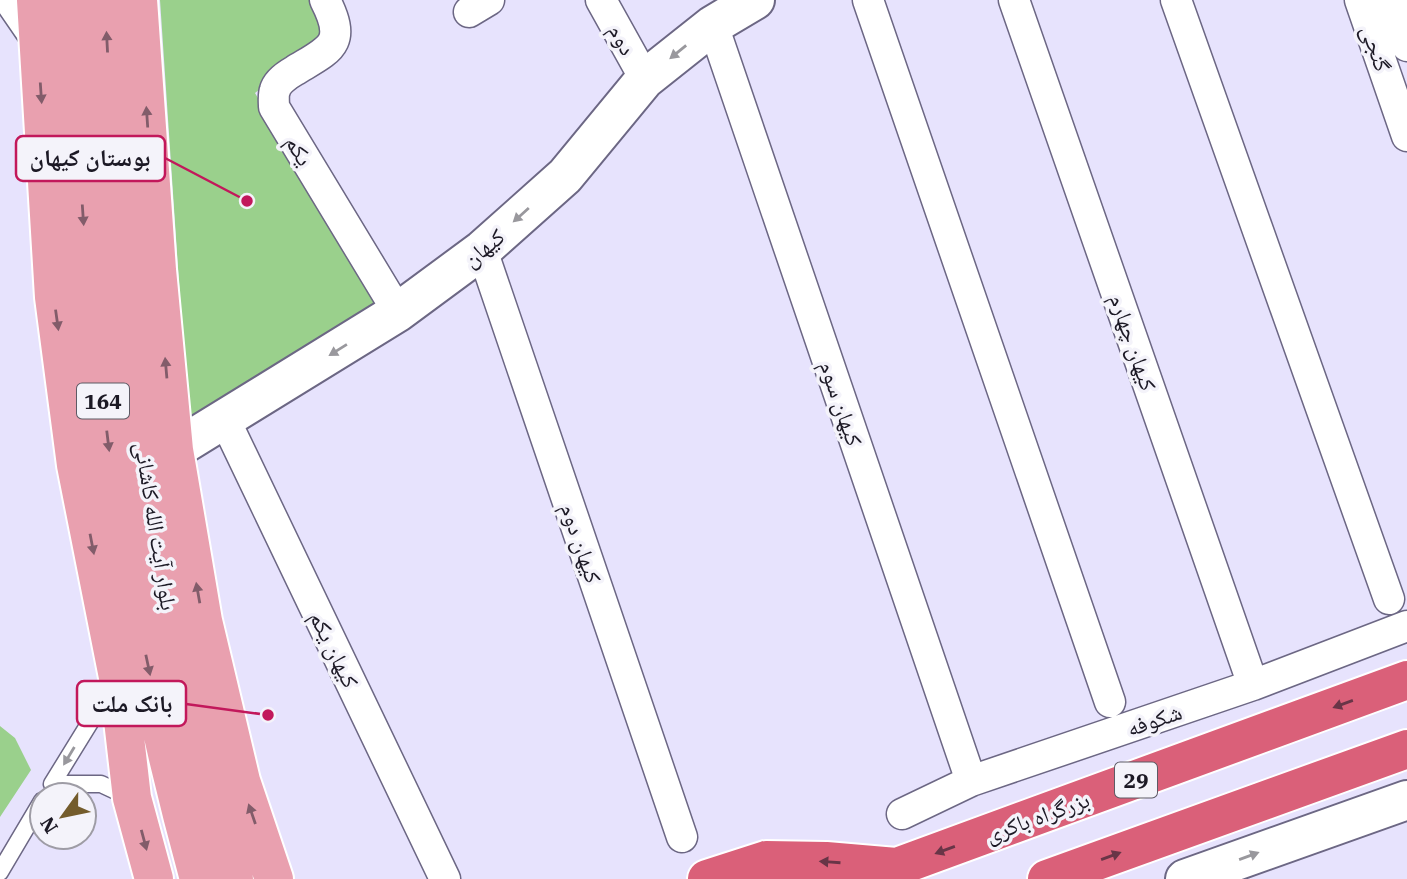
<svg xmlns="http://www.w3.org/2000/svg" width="1407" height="879" font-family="'IBM Plex Serif','Noto Naskh Arabic',serif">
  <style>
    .green { fill: #9ad08c }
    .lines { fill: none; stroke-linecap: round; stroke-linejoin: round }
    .lane-casing { stroke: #6c6784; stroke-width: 19 }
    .street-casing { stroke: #6c6784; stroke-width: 33 }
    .secondary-casing { stroke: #6c6784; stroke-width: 42 }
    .primary-casing { stroke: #fff; stroke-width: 42 }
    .highway-casing { stroke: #fff; stroke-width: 42 }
    .lane { stroke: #fff; stroke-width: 16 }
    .street { stroke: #fff; stroke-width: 30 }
    .secondary { stroke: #fff; stroke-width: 38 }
    .primary { stroke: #e9a0af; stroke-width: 38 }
    .highway { stroke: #da6079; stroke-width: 38 }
    .oneway { fill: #825c6a }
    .oneway2 { fill: #99989d }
    .oneway3 { fill: #683547 }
    .labels { text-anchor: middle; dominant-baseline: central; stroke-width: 7; stroke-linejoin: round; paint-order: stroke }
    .shield { fill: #f4f3fa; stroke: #5d5a65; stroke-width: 2 }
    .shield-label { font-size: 21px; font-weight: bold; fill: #1c1925 }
    .street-label { font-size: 23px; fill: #1c1925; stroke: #f4f3fa }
    .leader { fill: none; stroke: #c2185b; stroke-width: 2.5 }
    .callout-dot { fill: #c2185b; stroke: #f4f3fa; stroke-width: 2.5 }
    .callout { fill: #f4f3fa; stroke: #c2185b; stroke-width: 2.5 }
    .callout-label { font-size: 24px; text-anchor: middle; font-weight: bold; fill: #1c1925 }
  </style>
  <rect width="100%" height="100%" fill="#e7e3fd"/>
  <path class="green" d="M160,0h149l17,36 -71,57 130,218 -196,120z
    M0,726l15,12 16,32 -31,47z"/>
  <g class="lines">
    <g class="lane-casing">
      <path id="lane" d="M113,685l-61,99h49l30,14
        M0,872l42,-71"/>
    </g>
    <g class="street-casing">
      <path id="street" d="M9,0l29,42
        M325,0c23,45 5,49 -31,71 -7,4 -17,11 -19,19 -2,5 -1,12 -1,17l124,205
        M601,0l44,79
        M868,0l242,702
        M1014,0l239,685
        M1176,0l213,599
        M1360,0l47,136
        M1391,0l16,46
        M469,12l20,-12
        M713,25l258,756
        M482,250l200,587
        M225,420l220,459
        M902,814l69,-33 282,-96 154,-59"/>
    </g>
    <g class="secondary-casing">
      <path id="secondary" d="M174,450l224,-138 84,-62 83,-74 80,-97 68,-54 42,-25
        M1185,879l222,-79"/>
    </g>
    <g class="primary-casing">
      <path id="primary" d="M36,0l18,297 22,168 42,212 14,121 22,81
        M70,0c10,297 50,593 129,879
        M105,0l16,276 22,172 30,178 36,162 25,91
        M138,0l19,270 17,180 29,171 38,160 33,98"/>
    </g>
    <g class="highway-casing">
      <path id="highway" d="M707,879l59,-19 60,1 70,6
        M864,879l543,-199
        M1047,879l360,-130"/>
    </g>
    <use href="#lane" class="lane"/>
    <use href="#street" class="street"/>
    <use href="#secondary" class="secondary"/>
    <use href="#primary" class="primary"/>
    <use href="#highway" class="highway"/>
  </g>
  <defs><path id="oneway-solid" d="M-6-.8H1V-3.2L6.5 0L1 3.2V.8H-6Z" transform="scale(1.75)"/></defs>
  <g class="oneway">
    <use href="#oneway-solid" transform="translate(107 42) rotate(-93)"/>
    <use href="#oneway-solid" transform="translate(41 93) rotate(86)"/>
    <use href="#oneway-solid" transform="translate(147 117) rotate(-94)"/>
    <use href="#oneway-solid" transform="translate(83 215) rotate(86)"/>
    <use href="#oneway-solid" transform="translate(57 320) rotate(82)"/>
    <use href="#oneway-solid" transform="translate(166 368) rotate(-95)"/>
    <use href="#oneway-solid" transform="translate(108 441) rotate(83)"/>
    <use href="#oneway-solid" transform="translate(92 544) rotate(79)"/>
    <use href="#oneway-solid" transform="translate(198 593) rotate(-100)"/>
    <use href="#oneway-solid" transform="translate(148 665) rotate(78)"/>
    <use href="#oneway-solid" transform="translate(252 814) rotate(-109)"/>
    <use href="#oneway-solid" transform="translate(144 840) rotate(75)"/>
  </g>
  <g class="oneway2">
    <use href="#oneway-solid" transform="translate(678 52) rotate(141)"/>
    <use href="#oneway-solid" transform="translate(521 215) rotate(138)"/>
    <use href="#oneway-solid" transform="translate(338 350) rotate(148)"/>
    <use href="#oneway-solid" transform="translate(69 756) rotate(121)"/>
    <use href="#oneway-solid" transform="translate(1249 856) rotate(-20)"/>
  </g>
  <g class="oneway3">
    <use href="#oneway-solid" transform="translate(1343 704) rotate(160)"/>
    <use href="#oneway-solid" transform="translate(945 850) rotate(160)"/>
    <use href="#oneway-solid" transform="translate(1111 856) rotate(-20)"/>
    <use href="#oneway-solid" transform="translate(830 862) rotate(-176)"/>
  </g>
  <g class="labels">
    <g class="shield">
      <rect x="77" y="383.5" width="52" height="35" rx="5"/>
      <rect x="1115" y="762.5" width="42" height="35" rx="5"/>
    </g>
    <g class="shield-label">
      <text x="103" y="401">164</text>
      <text x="1136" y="780">29</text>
    </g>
    <g class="street-label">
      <text transform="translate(623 39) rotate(61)">دوم</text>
      <text transform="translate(1377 48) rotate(71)">گنجی</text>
      <text transform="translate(300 150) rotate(59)">یکم</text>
      <text transform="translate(483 247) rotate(-39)">کیهان</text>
      <text transform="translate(1134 342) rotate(71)">کیهان چهارم</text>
      <text transform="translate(842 403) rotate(71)">کیهان سوم</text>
      <text transform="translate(157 526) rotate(81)">بلوار آیت الله کاشانی</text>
      <text transform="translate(582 543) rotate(71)">کیهان دوم</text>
      <text transform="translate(335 649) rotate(64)">کیهان یکم</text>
      <text transform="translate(1154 719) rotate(-19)">شکوفه</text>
      <text transform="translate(1037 816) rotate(-20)">بزرگراه باکری</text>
    </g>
  </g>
  <path class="leader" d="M247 201L165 158M268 715L186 704"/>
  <g class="callout-dot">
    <circle cx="247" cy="201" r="7"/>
    <circle cx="268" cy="715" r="7"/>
  </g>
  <g class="callout">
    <rect x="16" y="136" width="149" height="45" rx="7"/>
    <rect x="77" y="681" width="109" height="45" rx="7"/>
  </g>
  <g class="callout-label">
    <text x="90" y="166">بوستان کیهان</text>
    <text x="132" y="712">بانک ملت</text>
  </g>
  <g transform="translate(63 816) rotate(237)"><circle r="33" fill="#f4f3fa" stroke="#9e9ca5" stroke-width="2"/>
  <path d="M0-5L12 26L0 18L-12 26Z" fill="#745c2c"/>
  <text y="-10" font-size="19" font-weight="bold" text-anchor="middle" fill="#1c1925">N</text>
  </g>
</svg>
